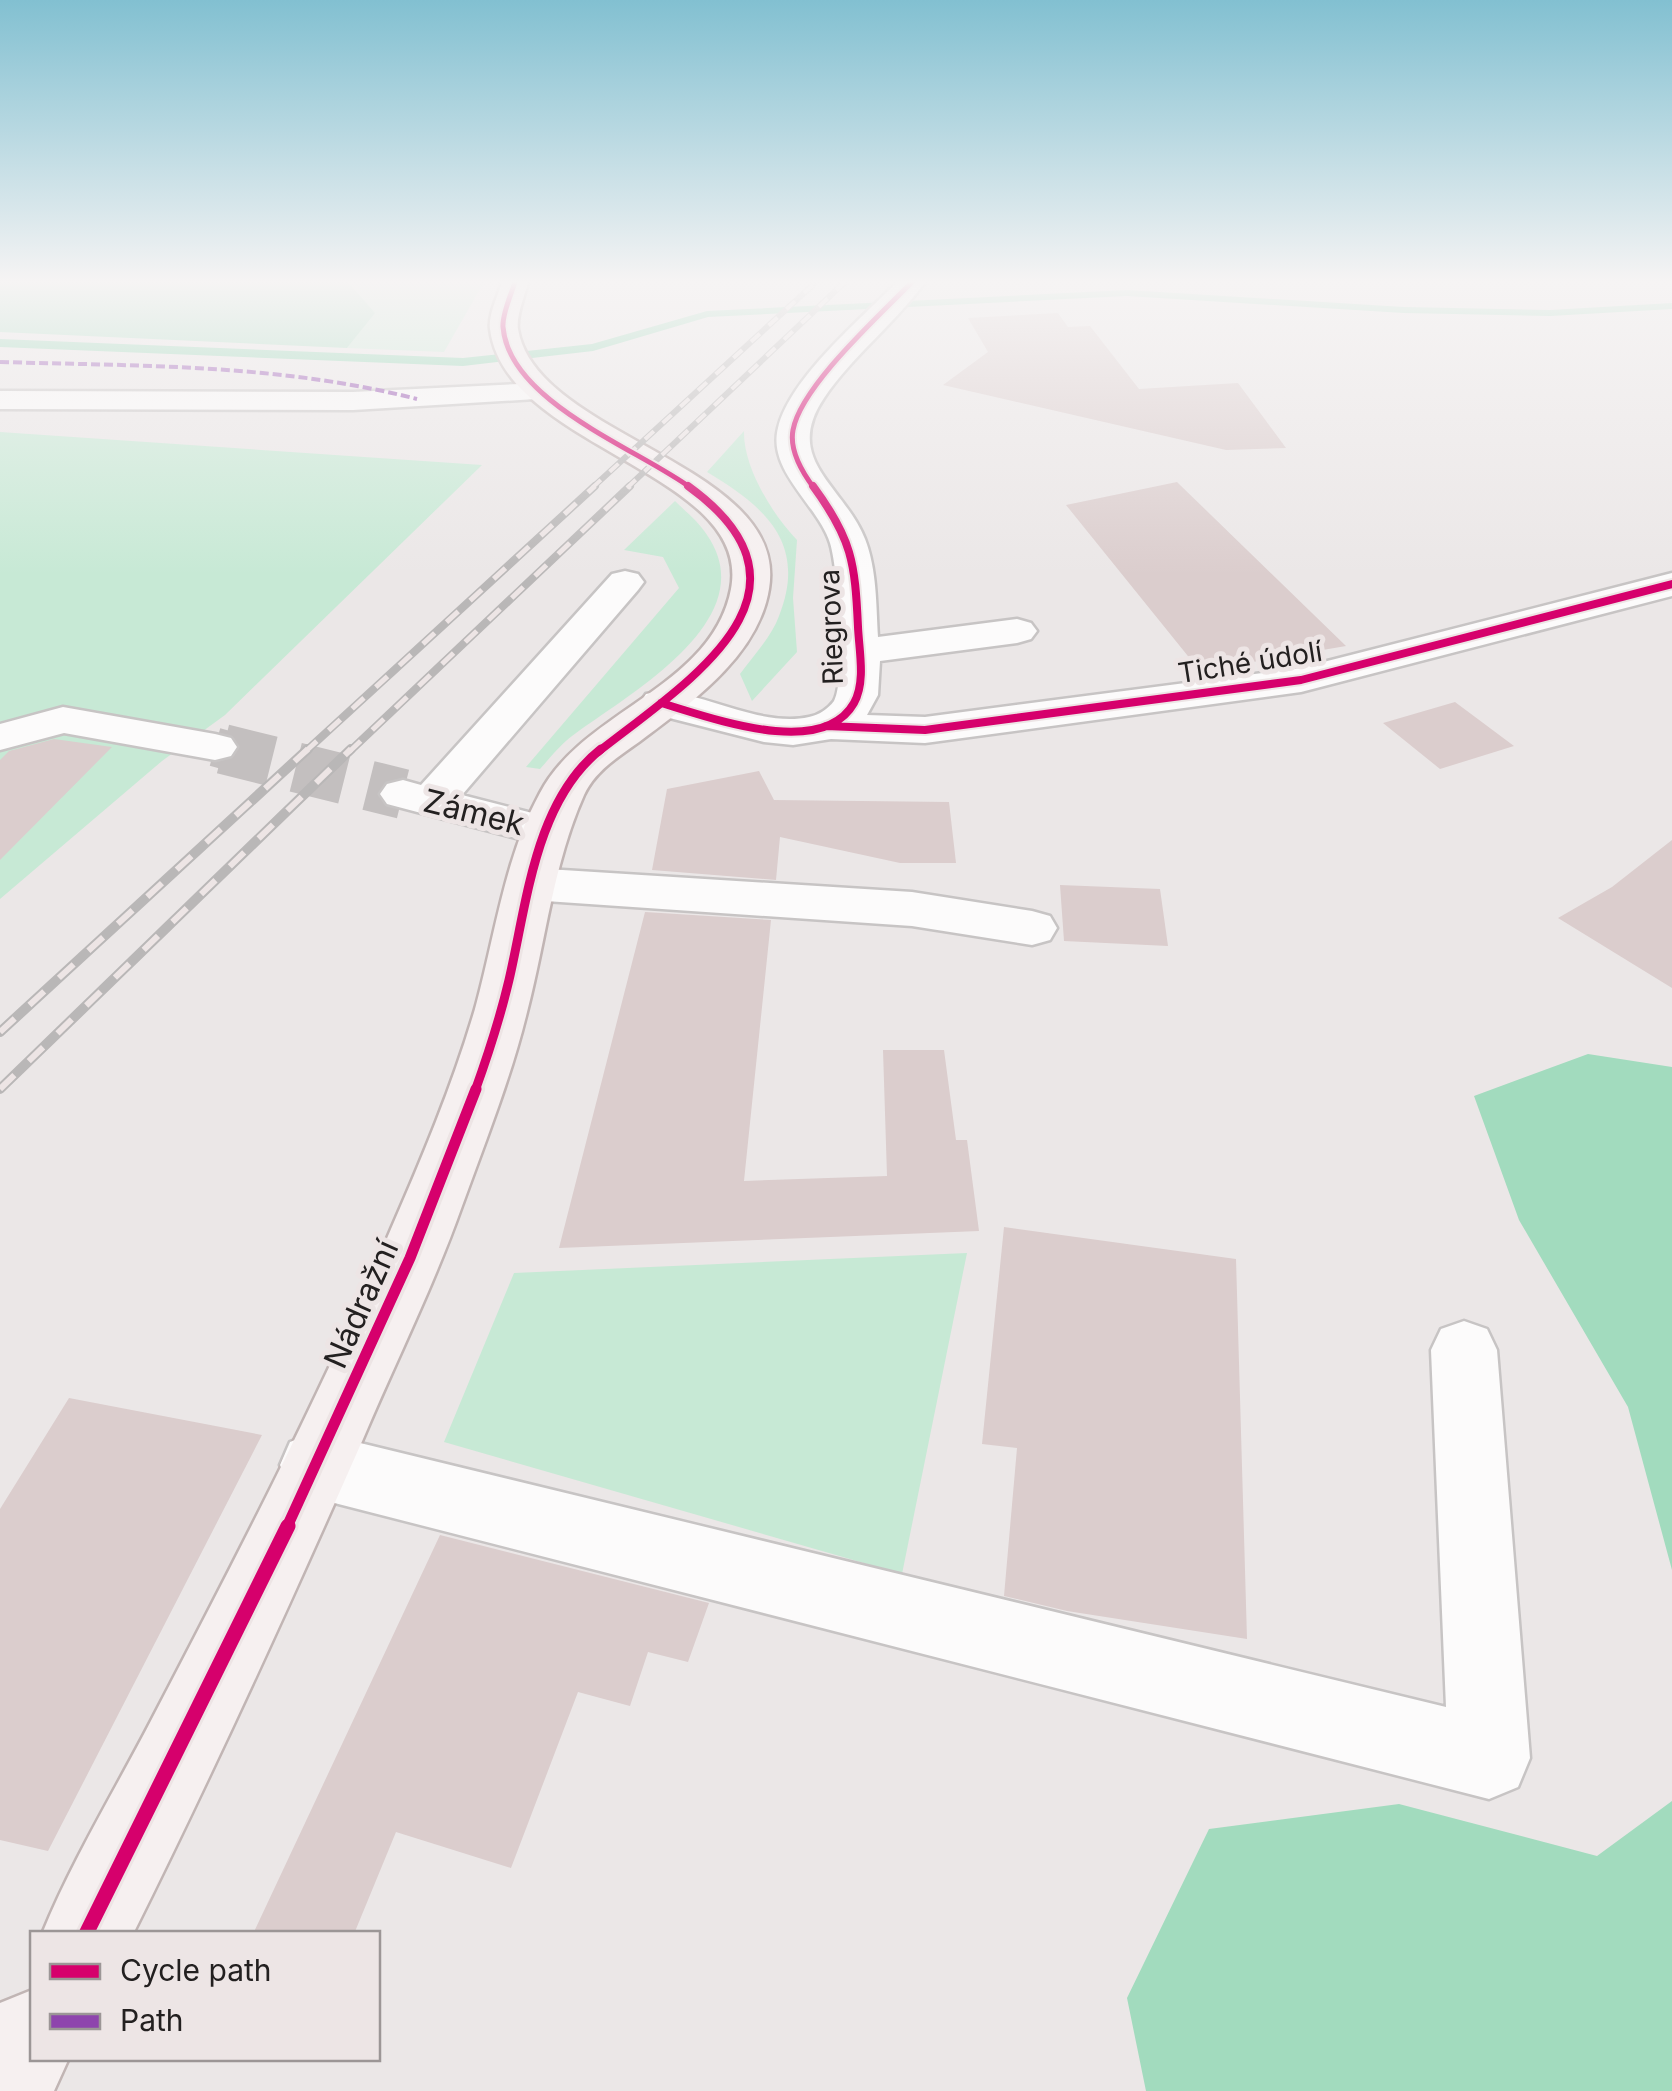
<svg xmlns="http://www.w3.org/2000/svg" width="1672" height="2091" font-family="Inter,sans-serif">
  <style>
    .green { fill: #c7e9d5 }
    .forest { fill: #a2dbbe }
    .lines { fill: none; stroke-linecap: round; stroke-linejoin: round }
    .stream { fill: #89d3ae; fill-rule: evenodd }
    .building { fill: #dbcdcd }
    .minor-tunnel-far1 { stroke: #c3bfbf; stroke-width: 39; stroke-dasharray: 39 19; stroke-linecap: butt }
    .minor-tunnel { stroke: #c3bfbf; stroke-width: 50; stroke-dasharray: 50 25; stroke-linecap: butt }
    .minor-casing { stroke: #c7c4c4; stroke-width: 5 }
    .major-casing { stroke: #c1b5b4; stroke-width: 5 }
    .minor { fill: #fcfbfb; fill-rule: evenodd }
    .major { fill: #f6f0f0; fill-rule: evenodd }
    .rail-far2-casing { stroke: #b9b7b7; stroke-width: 6 }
    .rail-far1-casing { stroke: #b9b7b7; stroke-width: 8 }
    .rail-casing { stroke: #b9b7b7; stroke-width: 10 }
    .rail-far2 { stroke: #ede5e5; stroke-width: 4; stroke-dasharray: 12; stroke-linecap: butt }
    .rail-far1 { stroke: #ede5e5; stroke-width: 5; stroke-dasharray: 16; stroke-linecap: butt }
    .rail { stroke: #ede5e5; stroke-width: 6; stroke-dasharray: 20; stroke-linecap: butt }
    .quiet { stroke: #8e44ad; stroke-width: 4; stroke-dasharray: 9 4; stroke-linecap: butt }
    .cycleway-far4-casing { stroke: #ede5e5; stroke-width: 9 }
    .cycleway-far3-casing { stroke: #ede5e5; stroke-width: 12 }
    .cycleway-far2-casing { stroke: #ede5e5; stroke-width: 15 }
    .cycleway-far1-casing { stroke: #ede5e5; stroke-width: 18 }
    .cycleway-casing { stroke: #ede5e5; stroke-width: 21 }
    .cycleway-far4 { stroke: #d6006c; stroke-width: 5 }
    .cycleway-far3 { stroke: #d6006c; stroke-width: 8 }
    .cycleway-far2 { stroke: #d6006c; stroke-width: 9 }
    .cycleway-far1 { stroke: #d6006c; stroke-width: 11 }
    .cycleway { stroke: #d6006c; stroke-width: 15 }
    .labels { text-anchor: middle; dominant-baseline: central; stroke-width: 10; stroke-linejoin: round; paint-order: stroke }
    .far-street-label { font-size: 28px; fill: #232020; stroke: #ede5e5 }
    .street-label { font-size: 32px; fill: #232020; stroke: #ede5e5 }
  </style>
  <rect width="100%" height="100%" fill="#ebe7e7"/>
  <path class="green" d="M348,282h136l-40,70 -97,-4 27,-35z
    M744,431c-1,36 28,83 53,109l-4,58 4,54 -45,49 -12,-27c13,-18 32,-38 39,-58 29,-73 -15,-110 -72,-144z
    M0,432l482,33 -257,250 -63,46 -162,138z
    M675,501c11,11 24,21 32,34 59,85 -82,161 -135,201 -12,9 -22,22 -32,33l-14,-2 153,-179 -16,-31 -39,-7z
    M967,1253l-65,321 -458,-132 70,-169z"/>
  <path class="forest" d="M0,282h348l27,31 -28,35 -347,-16z
    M1588,1054l84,13v503l-44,-163 -109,-187 -45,-124z
    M1672,1801v290h-526l-19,-93 82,-169 190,-25 198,52z"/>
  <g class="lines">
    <path class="stream" d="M1127,290l277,17 146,3 122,-7v6l-122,7 -146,-3 -277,-17 -419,21 -115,34 -130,15 -463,-19v-8l463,19 129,-14 115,-33z"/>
  </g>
  <path class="building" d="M1058,313l10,14 22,-1 49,63 99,-6 48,65 -60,2 -283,-65 45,-33 -20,-34z
    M1177,482l169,164 -146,25 -134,-166z
    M1455,702l59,44 -74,23 -57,-46z
    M54,739l58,8 -112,113v-100l9,-9z
    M759,771l15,29 175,2 7,61h-56l-120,-26 -4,43 -124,-10 15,-81z
    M1672,840v148l-114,-70 54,-31z
    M1060,885l100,4 8,57 -104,-5z
    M645,912l126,8 -27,261 143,-5 -4,-126h61l12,90h11l12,91 -420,17z
    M1004,1227l232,32 11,380 -180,-28 -63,-15 13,-148 -35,-4z
    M69,1398l193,37 -214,416 -48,-11v-331z
    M440,1535l269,68 -21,59 -40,-10 -18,54 -52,-14 -67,176 -115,-36 -42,102h-101z"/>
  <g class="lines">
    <path class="minor-tunnel-far1" d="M215,747l18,5"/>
    <path class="minor-tunnel" d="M223,749l180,45"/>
    <g class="minor-casing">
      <path id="minor" d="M897,282h28c-30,42 -72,73 -101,116 -42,62 20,88 41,141 12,31 11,66 13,98l139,-18 14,4 6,8 -6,8 -14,4 -137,18 -2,34 -11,20 58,2 375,-49 372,-95v23l-371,96 -376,51 -94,-4 -38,6 -29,-3 -118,-30 -6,-9 6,-9c46,-11 109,35 163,23 10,-2 19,-8 25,-16 12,-22 4,-133 -4,-158 -12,-38 -63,-72 -52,-115 12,-50 83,-109 119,-146z
        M541,383l11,3 4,6 -4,6 -199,12 -353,-1v-18l353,1z
        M625,571l13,3 6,8 -6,8 -176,205 101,26 6,10 -6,10 -17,5 -159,-42 -7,-10 7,-10 16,-4 18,5 191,-211z
        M63,707l152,27 16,4 6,9 -6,9 -16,4 -151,-27 -64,17v-26z
        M531,868l381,24 120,19 18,5 7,12 -7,12 -18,5 -120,-19 -381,-26 -17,-5 -7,-11 7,-11z
        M1464,1321l23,8 10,21 33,408 -12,29 -29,12 -1174,-301 -25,-10 -10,-23 10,-23 25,-10 1131,275 -15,-357 10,-21z"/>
    </g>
    <g class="major-casing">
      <path id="major" d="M502,282h26c-3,14 -12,33 -10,47 18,109 272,135 251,260 -11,68 -80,115 -130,153 -21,15 -44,29 -55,53 -31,69 -38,145 -57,217 -16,66 -42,130 -65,194 -28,79 -66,155 -99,233 -73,166 -149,332 -230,495h-91c31,-76 75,-147 112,-219 83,-159 167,-321 237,-486 31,-71 62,-145 84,-220 20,-72 29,-150 65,-216 43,-83 172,-105 191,-204 22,-117 -226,-140 -241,-260 -2,-14 8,-33 12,-47z
        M32,1990v68h37l-15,33h-54v-88z"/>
    </g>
    <use href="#minor" class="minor"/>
    <use href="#major" class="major"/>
    <g class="rail-far2-casing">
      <path id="rail-far2" d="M592,488l224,-206
        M627,488l218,-206"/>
    </g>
    <g class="rail-far1-casing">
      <path id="rail-far1" d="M305,752l290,-266
        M349,752l281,-266"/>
    </g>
    <g class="rail-casing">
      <path id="rail" d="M0,1032l308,-283
        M0,1089l351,-340"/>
    </g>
    <use href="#rail-far2" class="rail-far2"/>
    <use href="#rail-far1" class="rail-far1"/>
    <use href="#rail" class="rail"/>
    <path class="quiet" d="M0,362c141,4 280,2 417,37"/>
    <g class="cycleway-far4-casing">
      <path id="cycleway-far4" d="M515,282c-4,13 -13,32 -12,45 6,75 135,122 188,161
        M814,488c-12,-16 -25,-37 -21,-58 8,-44 87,-115 119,-148"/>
    </g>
    <g class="cycleway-far3-casing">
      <path id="cycleway-far3" d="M661,703c48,14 161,57 193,0 12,-21 5,-53 4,-76 -3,-65 -6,-88 -45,-141
        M826,726l99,4 376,-50 371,-96
        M598,752c89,-70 237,-160 90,-266"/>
    </g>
    <g class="cycleway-far2-casing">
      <path id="cycleway-far2" d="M475,1091c13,-36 25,-73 34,-111 18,-77 26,-179 92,-231"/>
    </g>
    <g class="cycleway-far1-casing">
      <path id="cycleway-far1" d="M286,1529l124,-271 66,-169"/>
    </g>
    <g class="cycleway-casing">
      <path id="cycleway" d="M86,1934l202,-408"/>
    </g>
    <use href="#cycleway-far4" class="cycleway-far4"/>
    <use href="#cycleway-far3" class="cycleway-far3"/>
    <use href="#cycleway-far2" class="cycleway-far2"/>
    <use href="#cycleway-far1" class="cycleway-far1"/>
    <use href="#cycleway" class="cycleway"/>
  </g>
  <linearGradient id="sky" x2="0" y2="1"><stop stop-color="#82c0d1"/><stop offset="0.49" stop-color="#f6f4f4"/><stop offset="1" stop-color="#f6f4f4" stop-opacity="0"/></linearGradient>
  <rect width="1672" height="575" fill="url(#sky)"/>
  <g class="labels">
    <g class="far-street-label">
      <text transform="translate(831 627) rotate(-92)">Riegrova</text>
      <text transform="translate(1250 662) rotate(-9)">Tiché údolí</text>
    </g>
    <g class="street-label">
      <text transform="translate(474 812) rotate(14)">Zámek</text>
      <text transform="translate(361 1304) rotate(-66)">Nádražní</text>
    </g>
  </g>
  <rect x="30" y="1931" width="350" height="130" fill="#ede5e5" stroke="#9c9696" stroke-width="2.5"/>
  <rect x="50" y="1964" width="50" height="15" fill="#d6006c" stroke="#9c9696" stroke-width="2.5"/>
  <text x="120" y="1981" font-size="30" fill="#232020">Cycle path</text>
  <rect x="50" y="2014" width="50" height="15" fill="#8e44ad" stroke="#9c9696" stroke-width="2.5"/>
  <text x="120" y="2031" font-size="30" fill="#232020">Path</text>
</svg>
